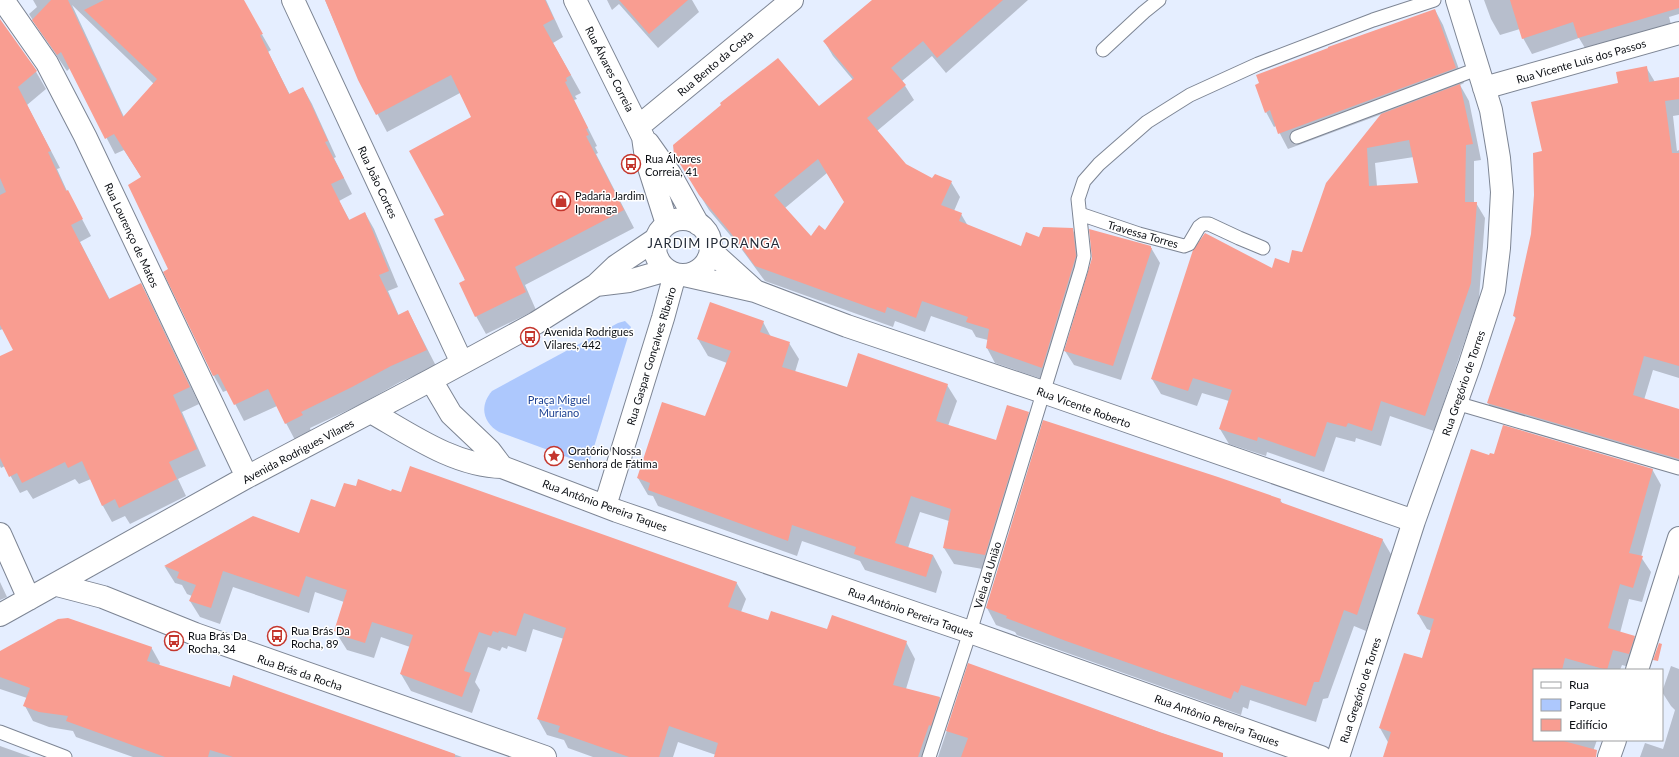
<svg xmlns="http://www.w3.org/2000/svg" width="1679" height="757" font-family="Lato,sans-serif">
  <style>
    .green { fill: #adc8fd }
    .shadow { fill: #0003; fill-rule: evenodd }
    .building { fill: #f99d91; fill-rule: evenodd }
    .lines { fill: none; stroke-linecap: round; stroke-linejoin: round }
    .service-casing { stroke: #7d8594; stroke-width: 15 }
    .minor-casing { stroke: #7d8594; stroke-width: 24 }
    .service { stroke: #fff; stroke-width: 13 }
    .minor { stroke: #fff; stroke-width: 22 }
    .labels { text-anchor: middle; dominant-baseline: central; stroke-width: 3; stroke-linejoin: round; paint-order: stroke }
    .street-label { font-size: 11px; fill: #0c0f14; stroke: #fff }
    .poi-label { font-size: 11px; fill: #0c0f14; stroke: #fff; text-anchor: start }
    .park-label { font-size: 11px; fill: #1b4092; stroke: #fff }
    .quarter-label { font-size: 13px; letter-spacing: 1px; fill: #252c38; stroke: #fff }
  </style>
  <rect width="100%" height="100%" fill="#e5eeff"/>
  <path class="green" d="M625,321l6,6 -42,136 -3,1 -87,-32c-16,-9 -20,-26 -7,-41l126,-68z"/>
  <path class="shadow" d="M33,0h209l29,50 -3,2 22,43 13,-7 9,16 24,53 -2,1 18,36 -13,7 11,20 15,-8 9,16 24,58 -10,4 11,25 9,-5 28,55 -36,16 -39,22 -51,24 1,4 -16,8 -18,-34 -33,15 -16,-31 -5,2 -9,-16 -49,-104 4,-2 -27,-92 -18,-28 -9,4 -45,-86 -3,3 -28,-41 -10,-16 8,-7zM72,5l82,79 -30,33z
    M325,0h221l17,37 -10,6 28,50 -6,3 2,3 -3,1 23,46 -2,1 3,6 -2,1 38,74 -109,57 11,25 -50,24 -10,-18 -31,-101 28,-97 -13,-25 -73,39 -28,-53z
    M607,0h85l7,12 -41,36 -39,-44 -7,6z
    M874,0h154l-82,73 -14,-17 -30,25 12,19 -37,31 28,34 27,14 19,3 9,15 -6,14 7,3 7,12 54,21 17,-9 33,-9 9,16 -30,137 -56,-19 -8,-15 1,-8 -12,-3 -4,-7 -41,-14 -6,16 -30,-11 -2,6 -128,-46 -25,-34 -31,-37 -25,-41 135,-62 34,-27 -20,-24 -9,-15zM827,173l18,29 -20,29 -14,7 -26,-30z
    M1484,0h195v14l-10,3 3,11 -84,25 -9,-15 -47,16 -9,-16 -3,-9 -20,6 -9,-16z
    M1435,10l8,15 21,58 -4,2 9,16 12,59 -7,1v42h2l9,15 -6,81 -45,132 -44,-15 -9,30 -25,-8 -1,4 -19,-5 -12,35 -57,-20 -1,4 -37,-12 -9,-15 9,-28 -27,-8 -5,13 -36,-12 -9,-15 151,-126 79,-139 -94,35 -12,-23 -2,1 -8,-15zM1414,157l5,27 -42,2 -2,-23z
    M0,42l35,28 11,19 -19,16 33,63 -3,1 10,22 24,45 -11,6 30,58 31,-16 9,17 49,103 -17,8 24,54 -28,13 8,17 -56,28 -5,-8 -13,6 -9,-16 -12,-27 -12,5 -4,-5 -42,20 -6,-9 -7,3 -15,-27 -4,2 -1,-2v-108l14,-8 -11,-21 -3,1z
    M1646,67l9,15 24,-4v37l-6,1 4,35 2,-1v228l-26,-8 -9,30 35,10v61l-182,-53 -9,-15 29,-83 -3,-4 18,-82 11,-82 76,-69z
    M1150,246l10,17 -39,117 -47,-15 -9,-14z
    M763,322l8,15 18,6 10,16 -4,13 53,16 99,-3 10,16 -9,25 49,15 31,-28 10,16 -44,142 -40,-7 -10,-16 5,-27 -29,-9 -12,36 25,7 9,17 -6,21 -71,-23 -5,-9 -58,-20 -5,15 -139,-50 -5,-10 -5,-1 -10,-17 68,-61 21,-54 -19,-7 -10,-17z
    M1490,456l162,13 9,16 -20,72 10,15 -9,30 -13,-3 -9,34 14,4 9,15 -6,17 -15,-4 -2,5h-86v70h63l-6,17h-206l4,-13 -9,-16 43,-68 9,-29 -5,-2 -9,-15z
    M356,487l36,5 344,90 10,17 -5,13 27,9 138,21 9,17 -9,30 34,9 9,16 -14,43h-220l1,-2 -38,-13 -5,15h-80l-25,-9 -4,-8 -17,-5 -9,-16 26,-80 -31,-10 -7,23 -18,-6 -1,3 -5,-2 -2,4 -12,-4 -13,35 5,8 -8,23 -61,-22 -10,-17 9,-27 -29,-10 -7,21 -27,-8 -12,-19 9,-29 -29,-10 -6,21 -76,-26 -13,37 -20,-7 -10,-16 2,-5 -5,-2 -5,-9 -7,-2 -10,-16 88,-50 47,17 36,-26z
    M1280,500l3,4 99,35 10,17 -26,75 -12,-5 -26,72 -5,1 -7,23 -66,-22 -2,9 -5,-2 -2,8 -224,-80 -2,-3 -19,-7 -9,-17z
    M0,582l7,15 -7,3z
    M151,647l9,16 -1,3 71,22 4,-11 228,80h-329l-57,-20 -3,-6 -24,-4 -16,-6 -8,-15 2,-8 -27,-9v-37z
    M969,665l221,78 18,14h-270z
    M1671,666l8,3v-1v89h-39l5,-14 18,6 12,-39 -4,-4 -9,-14z
    M0,746l31,11h-31z"/>
  <path class="building" d="M51,0h17l55,117 34,-38 -73,-69 20,-10h140l19,34 -3,1 29,59 14,-7 25,54 -3,1 19,36 -13,6 18,36 16,-8 24,59 -10,4 19,40 10,-5 19,40 -36,16 -39,21 -51,25 2,3 -18,9 -17,-35 -34,16 -16,-31 -5,2 -50,-104 5,-3 -40,-84 13,-8 -27,-43 -9,5 -44,-87 -4,3 -25,-35z
    M325,0h220l9,19 -11,6 28,50 -5,3 1,3 -2,1 23,46 -2,1 3,6 -3,1 38,74 -109,57 11,25 -51,25 -16,-34 6,-3 -31,-61 10,-4 -35,-64 62,-34 -20,-42 -75,40 -18,-35z
    M619,0h69l-39,34z
    M872,0h131l-66,58 -14,-17 -32,27 15,17 -39,33 39,46 26,14 3,-4 17,7 -11,24 21,8 -3,8 62,25 5,-14 13,5 4,-10 30,1 3,28 -34,112 -56,-20 3,-19 -23,-7 2,-5 -46,-16 -6,17 -29,-11 -2,6 -130,-47 -25,-34 -31,-37 -25,-41 -1,-9 48,-40 -1,-2 58,-45 41,48 35,-28 -31,-37zM818,159l26,43 -19,28 -6,-5 -8,11 -37,-41z
    M1510,0h169v8l-101,30 -5,-16 -51,17z
    M1435,9l21,59 -178,66 -8,-24 -5,3 -10,-28 4,-2 -3,-8 72,-27v-1z
    M0,19l37,52 -19,16 33,64 -3,1 18,39 2,-1 15,29 -12,6 38,74 32,-16 49,104 -17,8 24,54 -28,13 8,17 -58,29 -4,-9 -13,7 -20,-45 -14,7 -3,-6 -43,21 -5,-10 -8,4 -9,-19v-102l13,-6 -13,-25v-130l6,-3 -6,-14z
    M1647,66l2,16 30,-5v22l-14,2 7,52h7v213l-35,-10 -11,39 46,14v50l-192,-56 29,-86 -3,-1 18,-82 3,-39 -1,-42 9,-2 -11,-49 87,-19 -2,-11z
    M1460,84l13,60 -7,1 -1,57h12l-6,81 -46,133 -44,-15 -9,30 -24,-8 -2,4 -19,-5 -12,35 -57,-20 -1,4 -38,-12 13,-39 -39,-12 -5,13 -37,-12 42,-129 12,-17 67,35 3,-10 14,5 3,-13 10,2 24,-69 55,-69zM1409,140l9,43 -49,3 -2,-38z
    M1089,229l62,17v2h1l-39,118 -49,-15 28,-93z
    M710,302l54,19 -4,11 30,10 -8,25 65,20 11,-34 90,31 -12,37 60,19 11,-35 22,7 -44,143 -42,-7 8,-39 -40,-13 -16,47 38,12 -7,22 -72,-23 2,-7 -64,-22 -4,16 -140,-51 2,-7 -13,-5 25,-76 43,14 26,-65 -34,-12z
    M1043,420l175,57 63,22 -1,3 103,37 -26,76 -13,-5 -25,72h-5l-8,24 -65,-21 -3,8 -4,-2 -3,8 -165,-58 -60,-23 1,-2 -21,-8z
    M1503,425l150,44 -24,84 14,3 -10,32 -13,-4 -12,44 27,8 -6,18 -16,-4 -6,20 -42,-12 -3,12h-28v70h26l37,10 -1,7h-213l8,-25 -12,-4 25,-75 18,5 12,-39 -17,-5 54,-165 18,6 1,-2 4,1z
    M410,466l327,116 -9,25 40,13 3,-9 56,18 5,-14 75,26 -14,44 47,12 -9,29 -2,-1 -11,32h-204l4,-14 -49,-17 -10,31h-30l-71,-25 2,-6 -23,-7 29,-91 -42,-15 -8,23 -17,-5 -1,2 -5,-2 -2,5 -12,-4 -15,39 7,2 -9,24 -62,-23 13,-39 -41,-13 -7,21 -29,-9 1,-2 -3,-1 13,-41 -41,-14 -7,21 -76,-26 -12,37 -22,-7 7,-16 -19,-7 2,-6 -15,-6 89,-50 46,17 12,-34 24,8 9,-24 12,3 2,-7 33,12 1,-2 9,3z
    M68,618l84,29 -5,14 83,26 3,-12 222,79v3h-222l-23,-7 -2,7h-43l-99,-36 2,-5 -29,-4 -16,-6 7,-18 -30,-11v-26l58,-32z
    M1659,643l3,1 -4,17 -5,-1z
    M968,663l194,70 61,20v4h-262l7,-19 -22,-7z"/>
  <g class="lines">
    <g class="service-casing">
      <path id="service" d="M1103,50l41,-38 15,-12
        M1297,137l180,-68
        M1080,214l59,20 45,12 5,-2 10,-17 4,-3h6l30,14 24,10
        M1456,403l223,65
        M0,732l65,25
        M929,757l41,-125 111,-363 3,-13 -6,-57 6,-18 15,-17 48,-42 43,-27 68,-31 115,-44 61,-20"/>
    </g>
    <g class="minor-casing">
      <path id="minor" d="M3,0l44,63 38,73 162,341
        M293,0l169,363
        M575,0l68,137 3,21 21,66
        M1484,88l195,-55
        M639,126l153,-126
        M648,143l22,31 28,50
        M655 247a28 28 0 1 1 56 0a28 28 0 1 1-56 0Z
        M711,251l43,39
        M684,275l71,16 92,35 196,66 371,129
        M596,285l33,-4 38,-11
        M431,380l20,34 39,37 12,16
        M371,412c40,23 84,54 131,55l115,44 353,121 351,125
        M605,506l58,-188 12,-44
        M0,534l29,65
        M57,585l46,12 92,37 350,123
        M0,615l247,-138 184,-97 105,-57 60,-38 20,-19 40,-27
        M1637,670l42,-132
        M1338,757l76,-236 56,-157 24,-74 5,-42 3,-56 -3,-34 -8,-48 -34,-110
        M1609,757l6,-17"/>
    </g>
    <use href="#service" class="service"/>
    <use href="#minor" class="minor"/>
  </g>
  <defs>
    <g id="bus-ring" transform="scale(1)"><circle r="9.5" fill="#fff" stroke="#c4362d" stroke-width="1.5"/><path d="M-5-6H5V4H4V6H2V4H-2V6H-4V4H-5ZM-3.5-4V0h7V-4ZM-3.5 1.2v1.5H-2V1.2ZM2 1.2v1.5H3.5V1.2Z" fill="#c4362d"/></g>
    <g id="shop-ring" transform="scale(1)"><circle r="9.5" fill="#fff" stroke="#c4362d" stroke-width="1.5"/><path d="M-5-2.5h2.3a2.7 3.5 0 0 1 5.4 0H5L5.5 6h-11ZM-1.5-2.5h3a1.5 2.3 0 0 0-3 0Z" fill="#c4362d"/></g>
    <g id="sight-ring" transform="scale(1)"><circle r="9.5" fill="#fff" stroke="#c4362d" stroke-width="1.5"/><path d="M0-6L1.8-2.2L6-1.7L2.9 1.2L3.7 5.4L0 3.3L-3.7 5.4L-2.9 1.2L-6-1.7L-1.8-2.2Z" fill="#c4362d"/></g>
  </defs>
  <g fill-rule="evenodd">
    <use href="#bus-ring" x="631" y="164"/>
    <use href="#shop-ring" x="561" y="201"/>
    <use href="#bus-ring" x="530" y="337"/>
    <use href="#sight-ring" x="554" y="456"/>
    <use href="#bus-ring" x="277" y="636"/>
    <use href="#bus-ring" x="174" y="641"/>
  </g>
  <g class="labels">
    <g class="street-label">
      <text transform="translate(1581 61) rotate(-16)">Rua Vicente Luis dos Passos</text>
      <text transform="translate(715 63) rotate(-40)">Rua Bento da Costa</text>
      <text transform="translate(610 69) rotate(63)">Rua Álvares Correia</text>
      <text transform="translate(378 182) rotate(65)">Rua João Cortes</text>
      <text transform="translate(1143 234) rotate(16)">Travessa Torres</text>
      <text transform="translate(132 235) rotate(65)">Rua Lourenço de Matos</text>
      <text transform="translate(651 356) rotate(-73)">Rua Gaspar Gonçalves Ribeiro</text>
      <text transform="translate(1463 383) rotate(-71)">Rua Gregório de Torres</text>
      <text transform="translate(1084 407) rotate(20)">Rua Vicente Roberto</text>
      <text transform="translate(298 451) rotate(-28)">Avenida Rodrigues Vilares</text>
      <text transform="translate(605 505) rotate(20)">Rua Antônio Pereira Taques</text>
      <text transform="translate(987 575) rotate(-73)">Viela da União</text>
      <text transform="translate(911 612) rotate(19)">Rua Antônio Pereira Taques</text>
      <text transform="translate(300 672) rotate(19)">Rua Brás da Rocha</text>
      <text transform="translate(1360 690) rotate(-72)">Rua Gregório de Torres</text>
      <text transform="translate(1217 720) rotate(20)">Rua Antônio Pereira Taques</text>
    </g>
    <g class="poi-label">
      <text x="645" y="158">Rua Álvares<tspan x="645" dy="13">Correia, 41</tspan></text>
      <text x="575" y="195">Padaria Jardim<tspan x="575" dy="13">Iporanga</tspan></text>
      <text x="544" y="331">Avenida Rodrigues<tspan x="544" dy="13">Vilares, 442</tspan></text>
      <text x="568" y="450">Oratório Nossa<tspan x="568" dy="13">Senhora de Fátima</tspan></text>
      <text x="291" y="630">Rua Brás Da<tspan x="291" dy="13">Rocha, 89</tspan></text>
      <text x="188" y="635">Rua Brás Da<tspan x="188" dy="13">Rocha, 34</tspan></text>
    </g>
    <g class="park-label">
      <text x="559" y="399">Praça Miguel<tspan x="559" dy="13">Muriano</tspan></text>
    </g>
    <g class="quarter-label">
      <text x="714" y="243">JARDIM IPORANGA</text>
    </g>
  </g>
  <rect x="1533" y="669" width="130" height="72" fill="#ffffff" stroke="#9e9fa1"/>
  <rect x="1541" y="682" width="20" height="6" fill="#ffffff" stroke="#9e9fa1"/>
  <text x="1569" y="689" font-size="12" fill="#0c0f14">Rua</text>
  <rect x="1541" y="699" width="20" height="12" fill="#adc8fd" stroke="#9e9fa1"/>
  <text x="1569" y="709" font-size="12" fill="#0c0f14">Parque</text>
  <rect x="1541" y="719" width="20" height="12" fill="#f99d91" stroke="#9e9fa1"/>
  <text x="1569" y="729" font-size="12" fill="#0c0f14">Edifício</text>
</svg>
